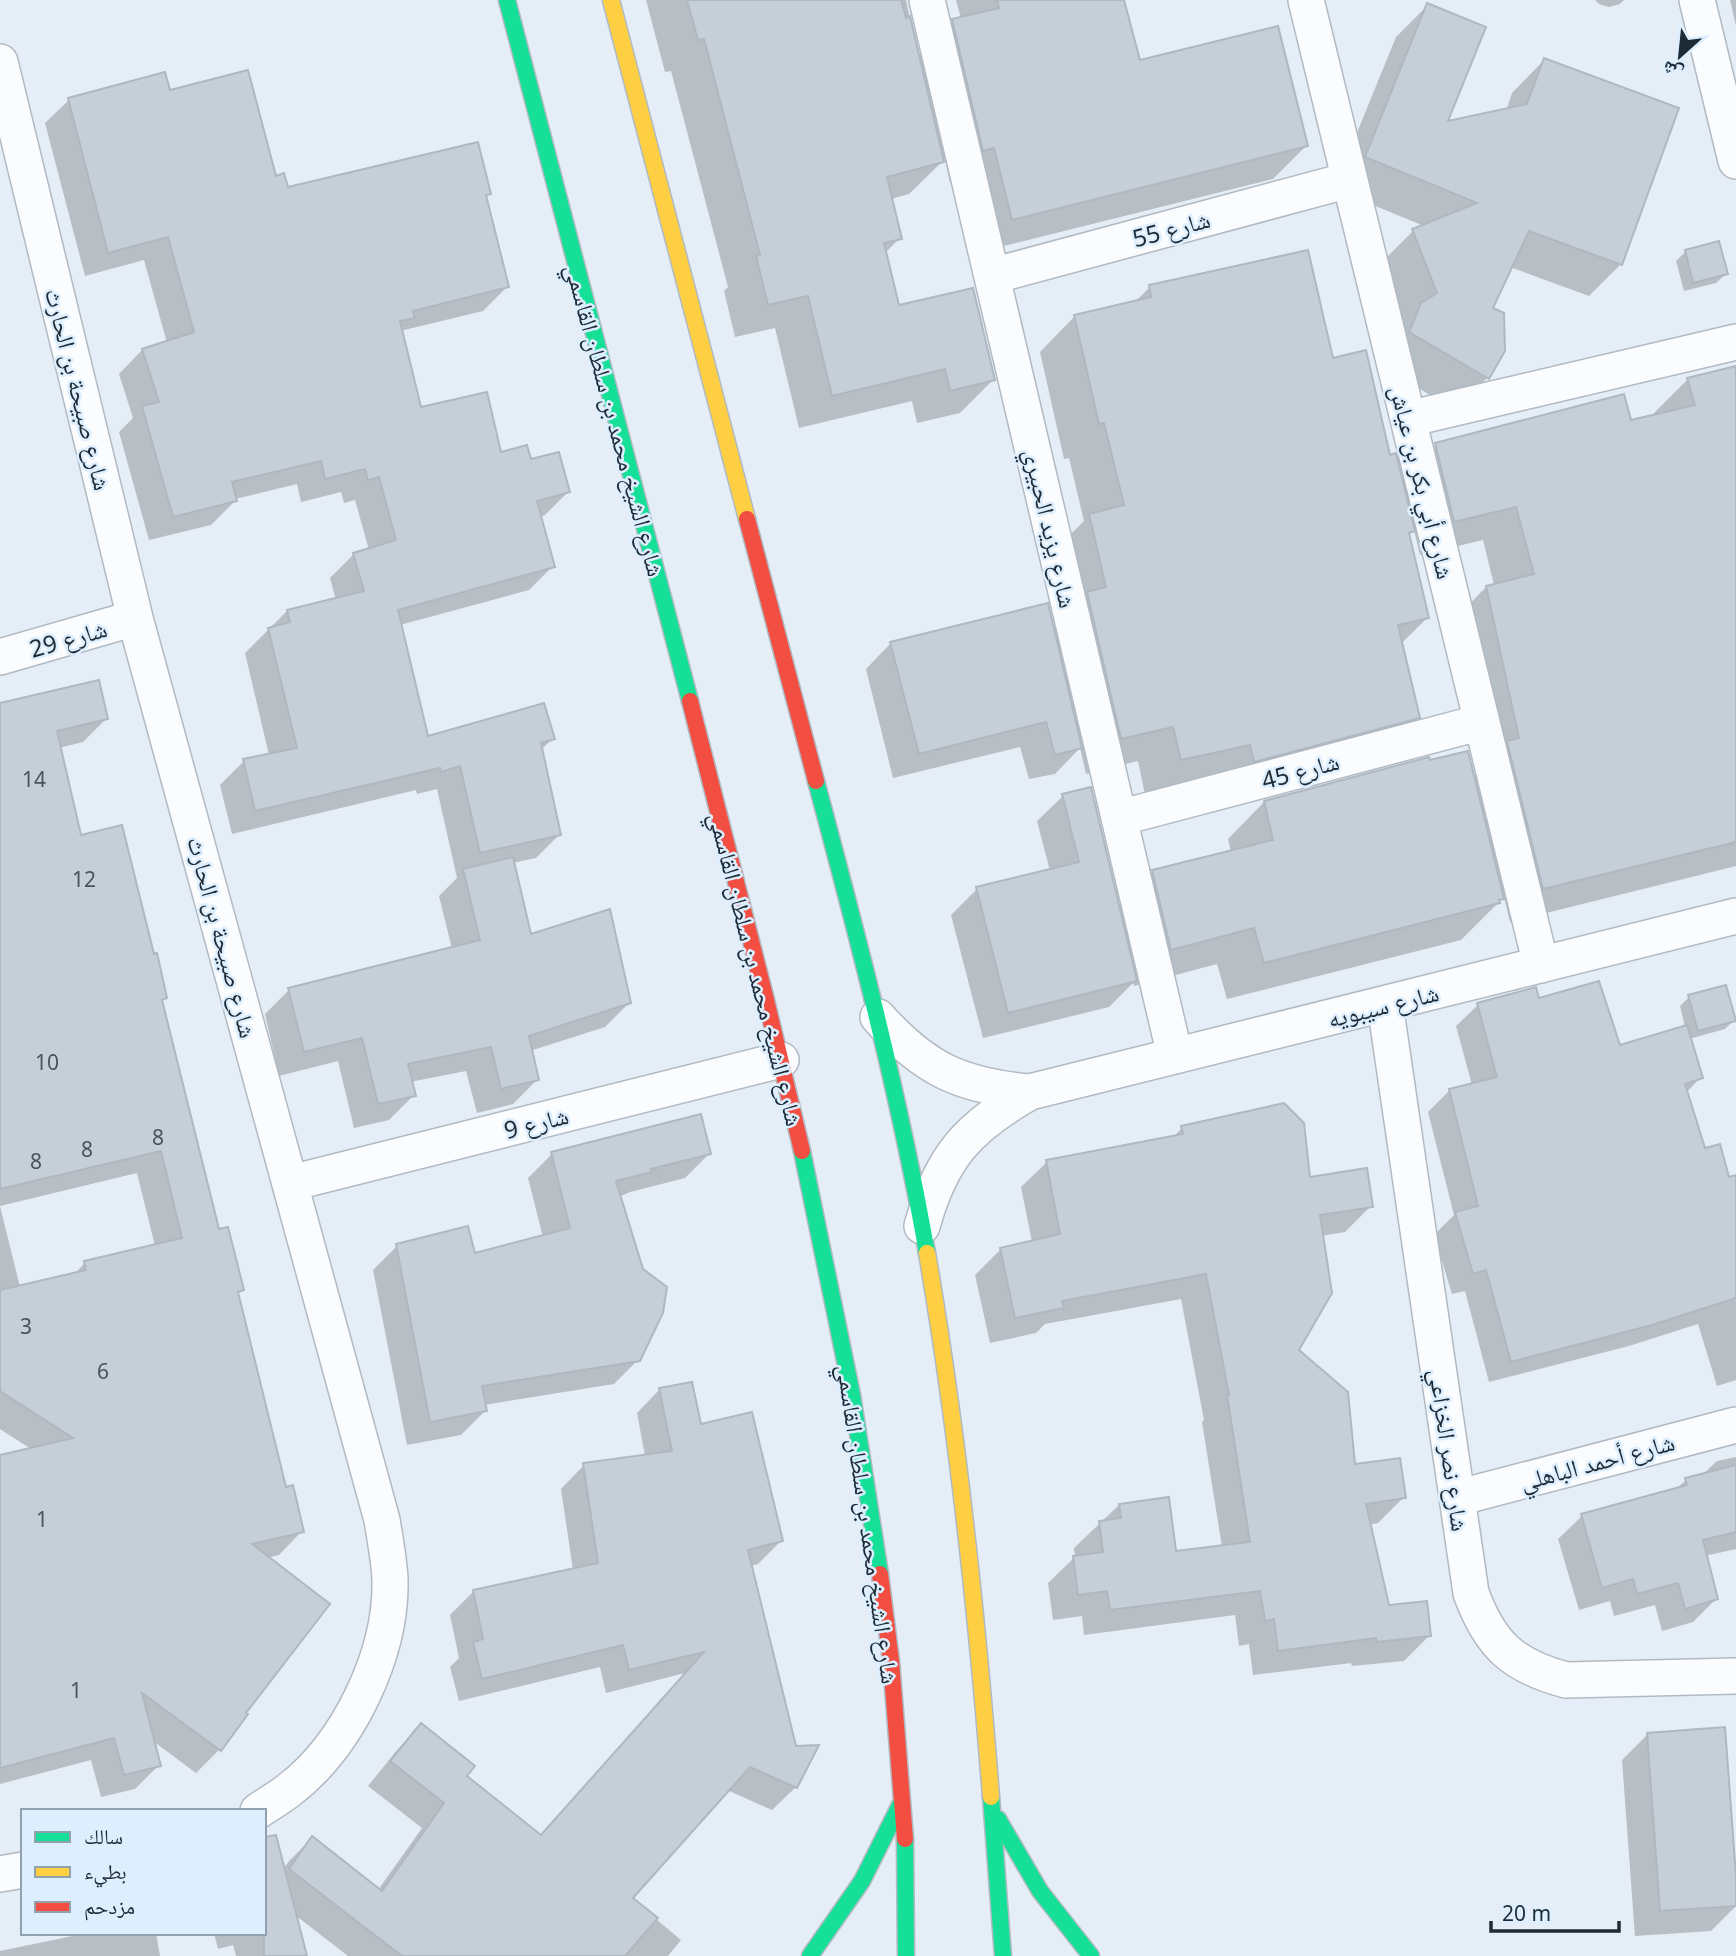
<svg xmlns="http://www.w3.org/2000/svg" width="1736" height="1956" font-family="'Noto Sans','Noto Naskh Arabic',sans-serif">
  <style>
    .shadow { fill: #0003; fill-rule: evenodd }
    .building { fill: #c6cfd8; stroke: #afb8c0; stroke-width: 2 }
    .lines { fill: none; stroke-linecap: round; stroke-linejoin: round }
    .street-casing { stroke: #b1bac2; stroke-width: 38 }
    .fast-casing { stroke: #b1bac2; stroke-width: 19 }
    .slow-casing { stroke: #b1bac2; stroke-width: 19 }
    .jam-casing { stroke: #b1bac2; stroke-width: 19 }
    .street { stroke: #fbfcfe; stroke-width: 35 }
    .fast { stroke: #16e098; stroke-width: 16 }
    .slow { stroke: #ffcf43; stroke-width: 16 }
    .jam { stroke: #f24e42; stroke-width: 16 }
    .labels { text-anchor: middle; dominant-baseline: central; stroke-width: 5; stroke-linejoin: round; paint-order: stroke }
    .number-label { font-size: 21px; fill: #49545d }
    .street-label { font-size: 24px; fill: #1f2b34; stroke: #ddeffe }
  </style>
  <rect width="100%" height="100%" fill="#e5eef6"/>
  <path class="shadow" d="M646,0h260l12,56 35,-35 8,-2 -5,-19h167l16,62 168,83 -34,34 -293,73 -19,-72 -11,3 -5,-24 -36,35 -18,5 9,39 -16,16 13,53 96,73 -33,33 -43,10 -5,-22 -113,27 -24,-100 -40,9 -11,-46 4,-4 -57,-216 -6,1z
    M1595,0h29l-4,4 -11,3 -10,-3z
    M1730,0h6v26z
    M1428,5l17,118 61,-12 6,-18 32,-33 77,204 -32,32 -79,-29 -19,42 -4,69 -32,32 -77,-46 11,-27 15,-15 -23,-59 32,-32 11,-5 -90,-37 62,-152z
    M169,92l118,97 202,4 -4,4 22,90 -24,24 -83,20 20,79 80,44 30,7 38,31 -23,23 -6,2 14,49 -24,24 -129,35 27,113h126l-12,12 19,84 -24,24 -24,5 18,74 100,65 -25,25 -75,24 7,29 -24,24 -36,9 -11,-42 -56,11 4,13 -25,25 -35,8 -16,-67 -59,15 -14,-62 24,-24 163,-41 -13,-53 18,-18 -20,-89 -20,5 -1,-4 -184,44 -12,-49 24,-24 25,-6 -24,-102 42,-42 49,-11 -6,-22 24,-24 15,-4 -14,-50 -11,3 -3,-11 -40,10 -4,-18 -62,15v2l-24,24 -62,15 -30,-108 14,-14 -14,-44 23,-24 25,-7 -23,-83 -59,16 -40,-153 24,-23z
    M1686,251l40,23 -10,9 -32,8 -8,-30z
    M1150,287l182,73 68,120 36,-35 194,-22 25,-7 -1,-3 34,-34 48,-11v498l-226,56 -6,-25 -43,43 -234,59 -10,-35 -83,22 -1,-3 -24,24 -126,31 -32,-123 26,-26 73,-18 -13,-50 26,-25 54,111 36,-36 78,-19 -3,-13 36,-37 165,-40 44,16 11,-12 -31,-145 33,-34 8,-2 -11,-45 -63,15 -6,-25 -6,6 19,82 -26,26 17,73 -35,35 -238,43 -7,-34 -52,13 -6,-26 -25,26 -26,5 -9,-32 -127,31 -27,-109 25,-26 161,-14 17,-16 -15,-62 30,-30 -15,-63 -5,1 -24,-107 35,-36 59,-13z
    M0,704l106,15 -23,23 -24,6 21,89 85,161 -4,4 57,229 24,59 -5,4 48,195 17,42 -23,24 -12,3 -23,155 2,2 -27,35 -23,23 -43,-32 6,24 -24,24 -34,8 -10,-37 -91,24v-328l31,-7 -31,-20zM137,1173l18,73 -70,17 -12,12 -53,12 -20,-81z
    M1689,997l45,23 -9,9 -36,10 12,38 -15,16 17,57 25,29 8,-2v203l-19,6 -19,-62 -69,22 -140,36 -24,-91 -13,3 -18,-59 20,-20 -26,-103 22,-22 22,-5 -16,-59 22,-21 60,-5 81,47 66,-20 -5,-21z
    M1182,1128l189,78 -26,26 -24,4 -24,114 57,116 50,31 -26,26 -9,2 19,82 41,29 -25,25 -52,5 -1,-3 -98,12 -4,-31 -10,2 -4,-31 -151,20 -2,-19 -29,4 -5,-37 27,-26 -1,-9 45,-43 55,48 48,-6 -20,-125 2,-2 -23,-121 -136,25 -9,9 -46,10 -15,-68 26,-26 31,-7 -11,-55 26,-25 125,-24z
    M552,1154h157l-24,24 -55,14 -11,5 19,163 -24,24 -130,21 1,6 -24,24 -54,10 -34,-175 24,-24 77,10 69,-19 -15,-59z
    M660,1389l39,37 82,115 -23,23 -8,2 46,221 -24,23 -45,-20 -96,108 50,42 -13,16h-320l-53,-41 10,41h-69l-3,-11 -15,4 -4,-16h50l6,-45 19,-27 23,-23 66,52 44,-62 -54,-42 30,-37 23,-24 43,52 75,59 146,-163 -79,20 -6,-26 -141,34 -9,-34 9,-9 -9,-43 23,-23 100,-22 -12,-81 23,-24 61,-9 -8,-43z
    M1736,1457v92l-31,7 11,43 -23,23 -31,9 -7,-26 -41,11 -4,-15 -31,9 -21,-71 24,-23 93,-26 11,-10 16,-5 15,-14z
    M1648,1734l88,166v6l-25,25 -76,5 -13,-176z
    M87,1933h69l4,23h-160v-5z"/>
  <path class="building" d="M687,0h214l5,18 4,-2 34,146 -57,15 15,62 -18,4 15,62 74,-17 22,92 -45,11 -5,-22 -113,27 -24,-100 -40,9 -12,-49 4,-1 -56,-216 -6,1z
    M997,0h127l16,60 138,-34 30,120 -296,74 -18,-72 -11,3 -31,-132 47,-11z
    M1427,3l59,24 -38,94 79,-17 17,-46 135,50 -57,157 -93,-34 -36,77 11,5 1,38 -16,28 -80,-47 12,-29 16,-10 -25,-64 65,-26 -112,-46z
    M248,70l28,106 8,-3 4,14 190,-45 13,52 -5,1 23,92 -96,24 2,7 -15,3 21,86 66,-15 14,60 26,-7 4,14 28,-7 11,40 -33,9 18,66 -157,43 30,126 116,-33 11,36 -14,4 20,92 -81,18 -20,-87 -19,6 -1,-4 -185,43 -12,-52 54,-11 -29,-120 22,-6 -3,-12 77,-19 -11,-38 43,-13 -17,-63 -11,3 -3,-11 -40,10 -4,-18 -89,21 5,19 -64,16 -31,-111 17,-4 -17,-53 52,-17 -26,-95 -60,16 -40,-155 97,-26 5,18z
    M1719,241l9,33 -35,9 -8,-33z
    M1308,250l25,108 33,-8 24,105 6,-2 19,78 -6,2 20,85 -31,7 22,93 -166,44 -4,-17 -69,15 -8,-33 -52,12 -34,-147 19,-5 -17,-73 35,-9 -20,-82 -5,1 -25,-109 77,-18 -2,-12z
    M1736,366v476l-193,47 -36,-148 12,-3 -33,-152 48,-12 -18,-67 -62,15 -19,-79 189,-49 7,26 64,-15 -8,-27z
    M1048,603l34,145 -27,7 -9,-33 -127,32 -29,-112z
    M99,680l9,39 -51,12 24,104 41,-10 32,129 3,-1 10,45 -5,2 57,229 9,-2 16,63 -6,2 48,195 7,-2 11,47 -52,12 78,60 -84,109 2,1 -27,37 -79,-58 19,73 -37,9 -10,-37 -114,30v-313l73,-17 -73,-47v-101l86,-20 -2,-9 98,-23 -21,-87 -161,38v-486z
    M1468,751l36,148 -5,1 1,3 -236,60 -10,-35 -83,22 -19,-80 121,-30 -9,-39 165,-44 1,3z
    M1091,787l46,194 -129,32 -32,-126 103,-25 -17,-68z
    M513,857l18,77 79,-25 21,94 -102,33 10,44 -38,9 -10,-42 -83,17 8,32 -38,8 -16,-66 -58,14 -16,-64 192,-48 -17,-71z
    M1599,981l21,64 67,-20 16,53 -18,6 20,64 15,-4 9,33 7,-2v123l-84,27 -141,37 -25,-92 -13,4 -18,-62 23,-6 -29,-117 48,-12 -20,-74 59,-16 3,11z
    M1726,985l10,36 -38,10 -10,-36z
    M1284,1103l20,20 6,54 57,-9 6,39 -53,8 12,78 -33,57 49,42 7,72 45,-6 6,40 -40,6 23,101 38,-4 4,35 -54,6 -1,-4 -98,13 -4,-32 -9,2 -5,-30 -150,19 -3,-19 -29,4 -5,-39 30,-4 -4,-31 22,-3 -2,-14 50,-7 7,54 74,-9 -23,-147h2l-23,-121 -144,27 2,7 -49,10 -15,-70 60,-14 -14,-74 137,-26 -2,-8z
    M701,1114l10,40 -60,15 1,3 -36,9 27,88 24,18 -4,26 -23,48 -158,25 5,25 -57,11 -34,-178 72,-18 7,27 95,-25 -19,-76z
    M692,1382l9,42 51,-12 31,129 -35,9 48,196 23,-1 -22,43 -47,-21 -117,131 25,20 -33,38h-223l-113,-87 23,-33 70,55 62,-88 -54,-42 31,-38 54,43 -8,10 74,59 163,-183 -75,18 -6,-25 -141,34 -9,-37 10,-3 -10,-49 125,-27 -15,-100 89,-12 -13,-63z
    M1736,1465v67l-33,8 15,59 -33,10 -7,-26 -41,11 -4,-15 -31,9 -21,-74 106,-29 -2,-7z
    M1725,1727l11,149v30l-76,5 -13,-178z
    M276,1835l31,121h-43v-119z"/>
  <g class="lines">
    <g class="street-casing">
      <path id="street" d="M927,0l248,1056
        M1306,0l235,965
        M1697,0l39,161
        M0,62l135,556 247,902c3,19 7,39 8,59 2,75 -42,166 -101,211 -10,8 -21,14 -31,21
        M992,276l357,-96
        M1408,419l328,-77
        M0,657l135,-39
        M1119,818l363,-96
        M1385,1004l86,589c19,52 42,73 95,87l170,-4
        M878,1017c46,52 83,69 152,75
        M291,1183l490,-123
        M922,1226c19,-69 46,-99 108,-134l706,-176
        M1457,1498l279,-73
        M0,1874l23,-4"/>
    </g>
    <g class="fast-casing">
      <path id="fast" d="M507,0l183,701
        M816,781c42,157 83,313 111,472
        M802,1151l50,244 28,179
        M991,1797l12,159
        M998,1819l42,72 51,65
        M905,1839l1,117
        M810,1956l52,-75 38,-76"/>
    </g>
    <g class="slow-casing">
      <path id="slow" d="M611,0l136,519
        M927,1253c31,180 50,362 64,544"/>
    </g>
    <g class="jam-casing">
      <path id="jam" d="M747,519l69,262
        M690,701l76,299 36,151
        M880,1574l11,87 14,178"/>
    </g>
    <use href="#street" class="street"/>
    <use href="#fast" class="fast"/>
    <use href="#slow" class="slow"/>
    <use href="#jam" class="jam"/>
  </g>
  <g class="labels">
    <g class="number-label">
      <text x="34" y="779">14</text>
      <text x="84" y="879">12</text>
      <text x="47" y="1062">10</text>
      <text x="158" y="1137">8</text>
      <text x="87" y="1149">8</text>
      <text x="36" y="1161">8</text>
      <text x="26" y="1326">3</text>
      <text x="103" y="1371">6</text>
      <text x="42" y="1519">1</text>
      <text x="76" y="1690">1</text>
    </g>
    <g class="street-label">
      <text transform="translate(1171 228) rotate(-15)">شارع 55</text>
      <text transform="translate(79 389) rotate(76)">شارع صبيحة بن الحارث</text>
      <text transform="translate(616 420) rotate(75)">شارع الشيخ محمد بن سلطان القاسمي</text>
      <text transform="translate(1423 482) rotate(76)">شارع أبي بكر بن عياش</text>
      <text transform="translate(1051 528) rotate(77)">شارع يزيد الحبيري</text>
      <text transform="translate(68 638) rotate(-16)">شارع 29</text>
      <text transform="translate(1300 770) rotate(-15)">شارع 45</text>
      <text transform="translate(223 937) rotate(75)">شارع صبيحة بن الحارث</text>
      <text transform="translate(757 969) rotate(76)">شارع الشيخ محمد بن سلطان القاسمي</text>
      <text transform="translate(1383 1005) rotate(-14)">شارع سيبويه</text>
      <text transform="translate(536 1122) rotate(-14)">شارع 9</text>
      <text transform="translate(1450 1450) rotate(82)">شارع نصر الخزاعي</text>
      <text transform="translate(1597 1461) rotate(-15)">شارع أحمد الباهلي</text>
      <text transform="translate(869 1524) rotate(82)">شارع الشيخ محمد بن سلطان القاسمي</text>
    </g>
  </g>
  <rect x="21" y="1809" width="245" height="126" fill="#ddeffe" stroke="#91a1ad" stroke-width="2"/>
  <rect x="35" y="1832" width="35" height="10" fill="#16e098" stroke="#91a1ad" stroke-width="2"/>
  <text x="84" y="1844" font-size="21" fill="#1f2b34">سالك</text>
  <rect x="35" y="1867" width="35" height="10" fill="#ffcf43" stroke="#91a1ad" stroke-width="2"/>
  <text x="84" y="1879" font-size="21" fill="#1f2b34">بطيء</text>
  <rect x="35" y="1902" width="35" height="10" fill="#f24e42" stroke="#91a1ad" stroke-width="2"/>
  <text x="84" y="1914" font-size="21" fill="#1f2b34">مزدحم</text>
  <g transform="translate(1680 56) rotate(207)" stroke="#ddeffe" stroke-width="5" paint-order="stroke">
  <path d="M0-5L12 26L0 18L-12 26Z" fill="#1f2b34"/>
  <text y="-10" font-size="19" font-weight="bold" text-anchor="middle" fill="#1f2b34">ش</text>
  </g>
  <path d="M1491 1921v10h128v-10" fill="none" stroke="#1f2b34" stroke-width="3.5"/>
  <text x="1502" y="1921" font-size="21" fill="#1f2b34" stroke="#ddeffe" stroke-width="5" paint-order="stroke">20 m</text>
</svg>
